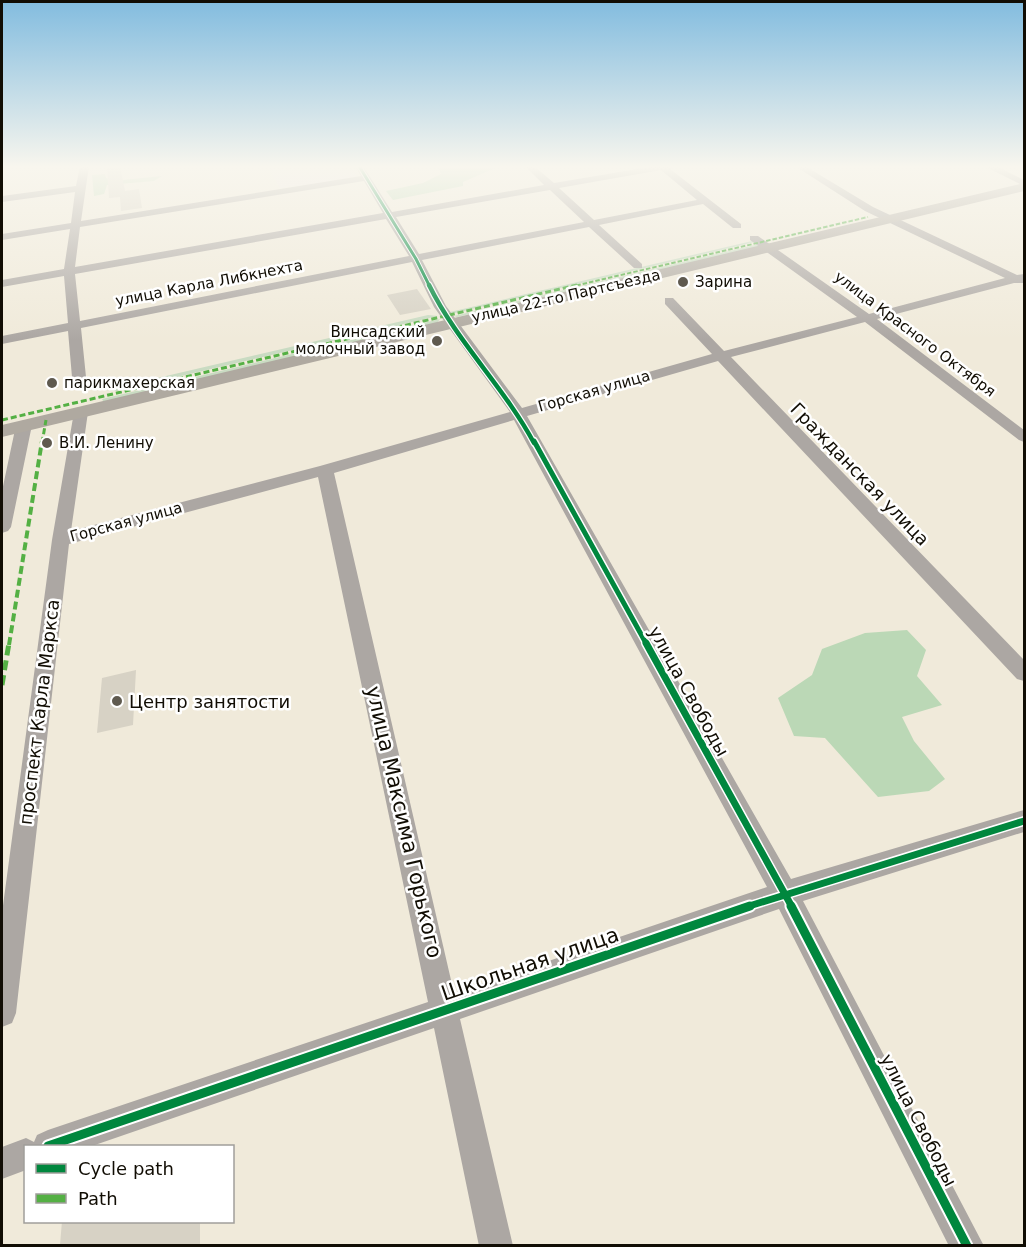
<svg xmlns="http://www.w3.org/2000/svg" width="1026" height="1247" font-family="'DejaVu Sans',sans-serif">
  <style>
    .medical { fill: #efe4e7 }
    .green { fill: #c9dbc2 }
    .forest { fill: #bbd8b6 }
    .building { fill: #d7d2c5 }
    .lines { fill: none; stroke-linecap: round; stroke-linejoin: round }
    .minor { fill: #aca7a3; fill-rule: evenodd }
    .major { fill: #afa9a0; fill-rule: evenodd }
    .quiet-far3 { stroke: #54b044; stroke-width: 2; stroke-dasharray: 4.5 2; stroke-linecap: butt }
    .quiet-far2 { stroke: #54b044; stroke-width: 3; stroke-dasharray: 6 3; stroke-linecap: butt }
    .quiet-far1 { stroke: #54b044; stroke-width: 4; stroke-dasharray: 8 4; stroke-linecap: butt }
    .quiet { stroke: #54b044; stroke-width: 5; stroke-dasharray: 10 5; stroke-linecap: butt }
    .cycleway-far4-casing { stroke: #fff; stroke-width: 5 }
    .cycleway-far3-casing { stroke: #fff; stroke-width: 7 }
    .cycleway-far2-casing { stroke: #fff; stroke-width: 8 }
    .cycleway-far1-casing { stroke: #fff; stroke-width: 10 }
    .cycleway-casing { stroke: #fff; stroke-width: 13 }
    .cycleway-far4 { stroke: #00873e; stroke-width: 3 }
    .cycleway-far3 { stroke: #00873e; stroke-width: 4.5 }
    .cycleway-far2 { stroke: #00873e; stroke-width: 5 }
    .cycleway-far1 { stroke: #00873e; stroke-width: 7 }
    .cycleway { stroke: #00873e; stroke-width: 9 }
    .poi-dot { fill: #5f5a4f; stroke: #fff; stroke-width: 2 }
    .labels { text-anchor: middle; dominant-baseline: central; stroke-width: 5; stroke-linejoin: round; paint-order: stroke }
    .far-poi-label { font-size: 15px; fill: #110d04; stroke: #fff; text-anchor: start }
    .far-street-label { font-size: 15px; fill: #110d04; stroke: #fff }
    .street-label { font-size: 18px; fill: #110d04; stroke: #fff }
    .poi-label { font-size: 18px; fill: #110d04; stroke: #fff; text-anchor: start }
    .near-street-label { font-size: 21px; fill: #110d04; stroke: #fff }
  </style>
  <rect width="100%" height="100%" fill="#f0eada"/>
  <path class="medical" d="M267,166h83l8,12 -78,10z"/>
  <path class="green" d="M752,241l3,1 -304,72 -1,-2z
    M759,244l3,2 -305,71 -3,-1z
    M428,315l10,1 -321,75 -11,-1z
    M440,319l-3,4 -333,80 -2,-4z"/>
  <path class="forest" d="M438,166h54l3,2 -32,14v4l-70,14 -7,-9 37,-8 18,-9z
    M105,174l1,4 7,3 49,-5 -8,5 -47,4 -3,9 -10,2 -2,-21z
    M907,630l19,20 -9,26 25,29 -40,12 12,24 31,38 -16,12 -51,6 -53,-59 -31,-2 -16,-38 34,-23 10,-26 43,-16z"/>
  <path class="building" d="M107,166h13l5,25 14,-2 3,19 -21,3 -1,-14 -11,1z
    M417,289l14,20 -31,6 -13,-20z
    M136,670l-3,55 -36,8 5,-55z
    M62,1221h138v24h-140z"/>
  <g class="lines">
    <path class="minor" d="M2,166h9l-9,4z
      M80,166h9l-8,55 280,-45 -6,-10h8l29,46 152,-27 -19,-19h9l20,17 101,-17h19l-4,3 71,55v4h-8l-30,-24 -104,21 43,39v4h-8l-45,-41 -167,33 24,46 76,102 190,-54 -47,-50v-6h8l51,53 133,-34 -107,-77v-4h8l111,78 136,-36 -140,-67 -70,-45h10l68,41 144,68 7,-1 -1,9h-9l-137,36 147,111v12l-5,-2 -154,-118 -134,35 293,303v21l-7,-2 -299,-318 -191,55 264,463 233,-69v22l-221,69 181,345h-35l-170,-337 -319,110 53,227h-34l-45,-218 -342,118h-66v24l-24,9v-32l24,-9 8,4 3,-7 11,-5 380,-128 -110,-525 -249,67 -53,469 -4,10 -10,4v-114l50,-373 22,-128 7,-4 7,4 -17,119 249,-65 190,-54 -76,-105 -22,-45 -331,66 5,49 -7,4 -7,-4 -4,-46 -66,13v-8l66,-13 -4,-47 -62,11v-7l62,-11 6,-40 -68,11v-6l69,-11 4,-31 -73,10v-6l74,-10zM661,170l36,30 -103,20 -35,-32zM364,181l19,32 -308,54 5,-40zM550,190l34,32 -165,32 -23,-37zM386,219l23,37 -329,65 -5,-47zM514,420l253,467 -313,106 -120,-520z
      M984,166h12l28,14v6z
      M24,420l8,5 -21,102 -3,4 -6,2v-42l14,-66z"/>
    <path class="major" d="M1024,183v8l-1022,246v-12z"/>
    <path class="quiet-far3" d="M570,287l298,-70"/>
    <path class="quiet-far2" d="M2,420l575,-135
      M42,443l4,-23"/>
    <path class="quiet-far1" d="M9,645l33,-204"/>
    <path class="quiet" d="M2,685l7,-42"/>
    <g class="cycleway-far4-casing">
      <path id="cycleway-far4" d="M359,166l57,93 14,28"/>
    </g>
    <g class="cycleway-far3-casing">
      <path id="cycleway-far3" d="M429,285c28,57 75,102 105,158"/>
    </g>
    <g class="cycleway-far2-casing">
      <path id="cycleway-far2" d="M534,441l113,204"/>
    </g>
    <g class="cycleway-far1-casing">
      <path id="cycleway-far1" d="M646,643l146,264
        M746,907l278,-86"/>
    </g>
    <g class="cycleway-casing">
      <path id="cycleway" d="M791,906l176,340
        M48,1146l702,-240"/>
    </g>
    <use href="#cycleway-far4" class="cycleway-far4"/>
    <use href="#cycleway-far3" class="cycleway-far3"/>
    <use href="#cycleway-far2" class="cycleway-far2"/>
    <use href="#cycleway-far1" class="cycleway-far1"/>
    <use href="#cycleway" class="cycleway"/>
  </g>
  <linearGradient id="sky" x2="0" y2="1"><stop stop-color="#82bcdf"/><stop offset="0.49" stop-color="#f8f6ee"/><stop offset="1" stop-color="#f8f6ee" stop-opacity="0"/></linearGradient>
  <rect width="1026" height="340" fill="url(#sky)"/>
  <g class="poi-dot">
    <circle cx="683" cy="282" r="6"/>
    <circle cx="437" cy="341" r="6"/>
    <circle cx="52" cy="383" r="6"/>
    <circle cx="47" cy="443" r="6"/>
    <circle cx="117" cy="701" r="6"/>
  </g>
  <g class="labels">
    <g class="far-poi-label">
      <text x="695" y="282">Зарина</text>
      <text x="425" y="332" text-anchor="end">Винсадский<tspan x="425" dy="17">молочный завод</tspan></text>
      <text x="64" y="383">парикмахерская</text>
      <text x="59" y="443">В.И. Ленину</text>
    </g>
    <g class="far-street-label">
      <text transform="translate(209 283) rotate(-11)">улица Карла Либкнехта</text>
      <text transform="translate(566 296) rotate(-13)">улица 22-го Партсъезда</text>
      <text transform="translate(915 334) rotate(37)">улица Красного Октября</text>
      <text transform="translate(594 391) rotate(-16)">Горская улица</text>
      <text transform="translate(126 522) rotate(-15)">Горская улица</text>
    </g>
    <g class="street-label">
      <text transform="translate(860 474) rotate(46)">Гражданская улица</text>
      <text transform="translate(689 691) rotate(61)">улица Свободы</text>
      <text transform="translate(39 712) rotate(-83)">проспект Карла Маркса</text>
      <text transform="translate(919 1120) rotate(63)">улица Свободы</text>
    </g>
    <g class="poi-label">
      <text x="129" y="701">Центр занятости</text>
    </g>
    <g class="near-street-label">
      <text transform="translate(404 822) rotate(77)">улица Максима Горького</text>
      <text transform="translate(530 964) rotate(-19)">Школьная улица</text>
    </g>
  </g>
  <rect width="1026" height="1247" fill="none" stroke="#110d04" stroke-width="6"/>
  <rect x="24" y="1145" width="210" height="78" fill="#ffffff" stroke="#a09e9b" stroke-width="1.5"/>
  <rect x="36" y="1164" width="30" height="9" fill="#00873e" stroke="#a09e9b" stroke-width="1.5"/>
  <text x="78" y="1175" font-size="18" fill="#110d04">Cycle path</text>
  <rect x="36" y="1194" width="30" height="9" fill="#54b044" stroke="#a09e9b" stroke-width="1.5"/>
  <text x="78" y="1205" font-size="18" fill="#110d04">Path</text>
</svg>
